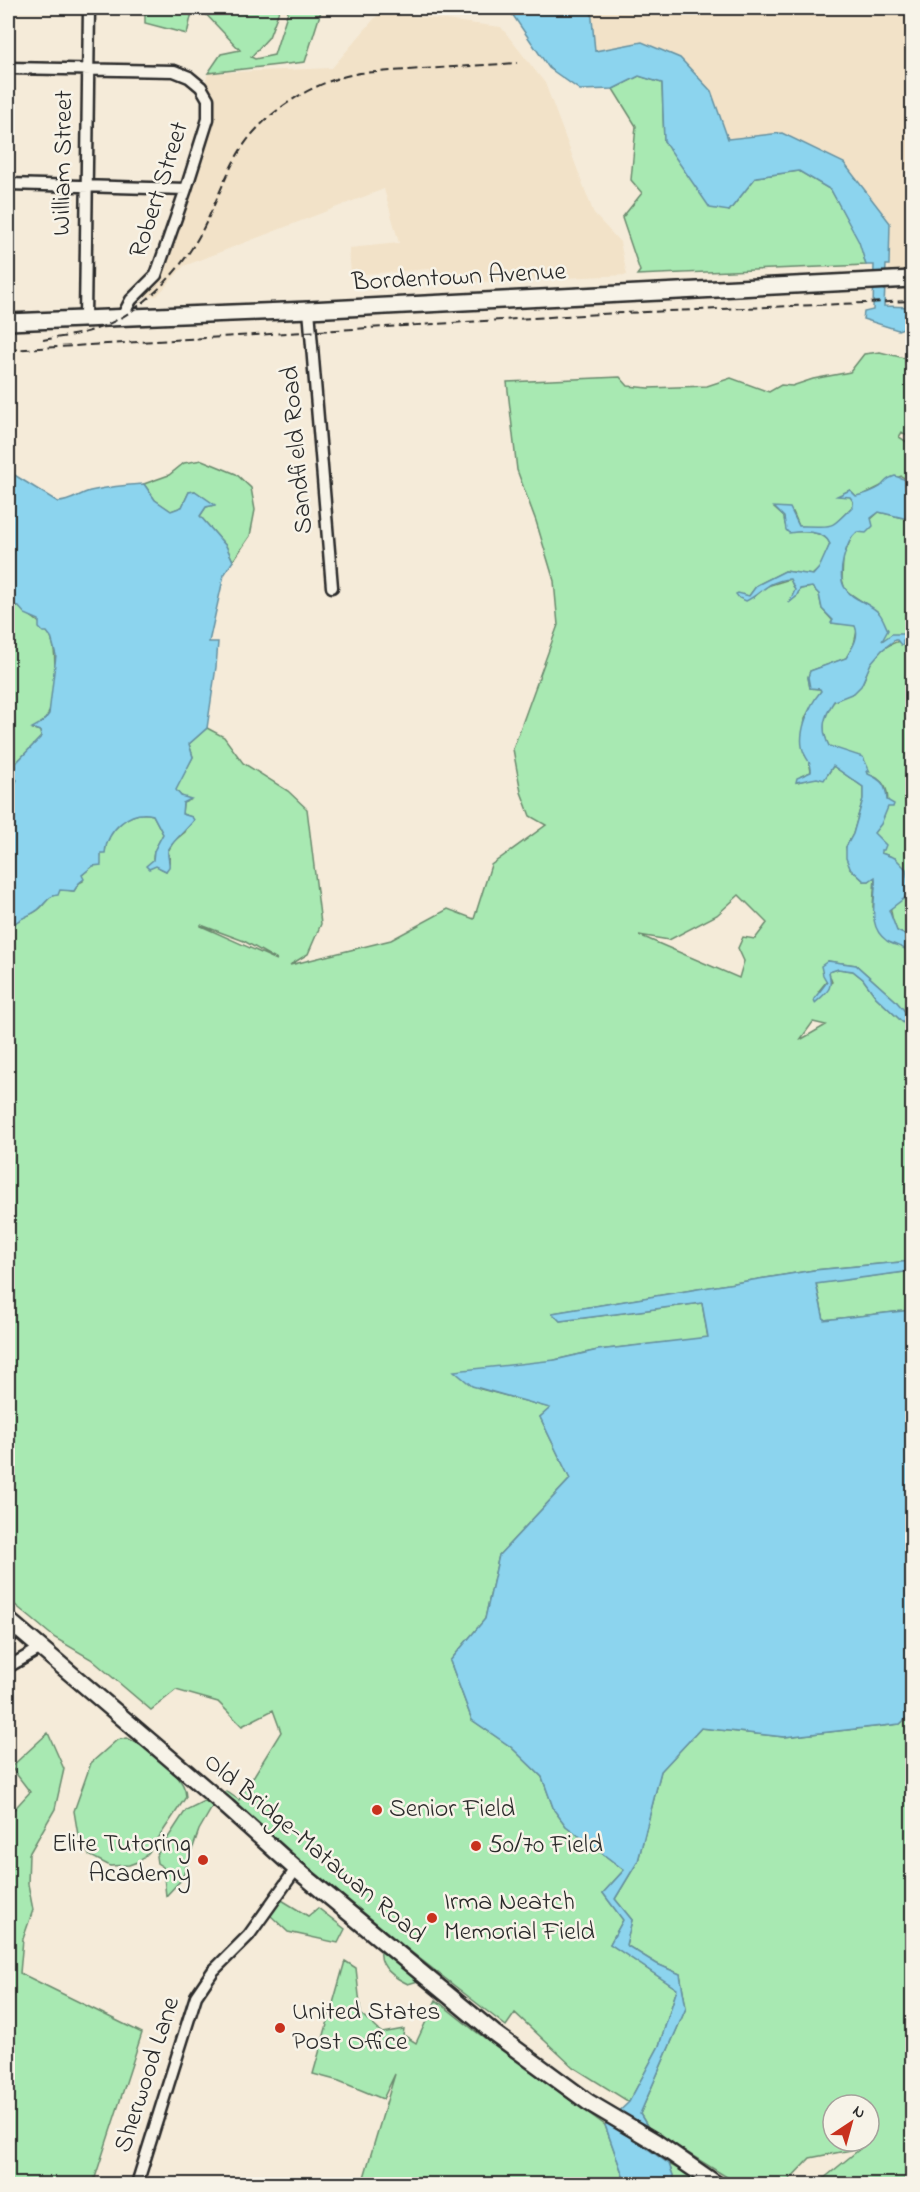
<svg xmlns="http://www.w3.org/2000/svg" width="920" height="2192" font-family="'Indie Flower',sans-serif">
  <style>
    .built { fill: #f2e2c8 }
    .green { fill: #a8e9b2; stroke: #6a8a6e; stroke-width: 1.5; fill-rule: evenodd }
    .water { fill: #8cd4ee; stroke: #6590a0; stroke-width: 1.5 }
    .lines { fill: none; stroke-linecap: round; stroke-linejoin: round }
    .minor-casing { stroke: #2b2b2b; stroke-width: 15 }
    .secondary-casing { stroke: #2b2b2b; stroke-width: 20 }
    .minor { stroke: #f7f3e8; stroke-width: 10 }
    .secondary { stroke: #f7f3e8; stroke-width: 15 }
    .rail { stroke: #2b2b2b; stroke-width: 2; stroke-dasharray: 9 4.5; stroke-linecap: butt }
    .poi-dot { fill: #c8321e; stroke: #f7f3e8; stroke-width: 2 }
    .labels { text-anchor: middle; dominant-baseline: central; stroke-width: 5; stroke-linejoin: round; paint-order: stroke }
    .street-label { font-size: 26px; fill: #2b2b2b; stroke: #f7f3e8 }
    .poi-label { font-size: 26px; fill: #2b2b2b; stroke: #f7f3e8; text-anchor: start }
  </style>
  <rect width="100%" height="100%" fill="#f5ebd9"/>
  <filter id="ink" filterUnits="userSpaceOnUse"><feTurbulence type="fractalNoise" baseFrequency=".0167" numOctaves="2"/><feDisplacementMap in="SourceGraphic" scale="12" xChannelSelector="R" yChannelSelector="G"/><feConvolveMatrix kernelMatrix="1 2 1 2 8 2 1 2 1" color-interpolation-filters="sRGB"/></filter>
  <g filter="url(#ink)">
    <path class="built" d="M591,8h321v272l-23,1 1,-58 -109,-90 -53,7 -17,-49 -69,-49 -47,9z
      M380,12l121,15 44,56 49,131 26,28 7,33 -190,9 -7,-15 -79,6 -2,-27 50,-5 -15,-54 -200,77 -27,30 -28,1 21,-18 53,-153 1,-38 4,-15 124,-5z"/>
    <path class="green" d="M145,8h48l-6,26 -42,-11z
      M200,8h80l-11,29 -18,20 4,2 19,-4 15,-47h33l-17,54 -97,11 13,-19 19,-4z
      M639,76l23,7 2,58 65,70 27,-34 43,-6 32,19 29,52 6,23 -229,10 3,-4 -18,-53 20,-25 -11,-13 5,-54 -23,-37z
      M912,349v91l-10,-8 -3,5 13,8v37l-11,-6 -38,19 -7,1 -6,-6 -11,6h11l3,5v5l-20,20 -11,2 -23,-2 -6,-14 -18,-3 9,8 1,7 4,8c13,-1 36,-2 41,12l-10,24 -8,7 -27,-4 -28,14 -8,11 -13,-2 18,3 13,-11 23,-7 5,11 -5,11 6,-4 4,-8 12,-2 7,7 3,15 11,12 -1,2 23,2 2,6 -3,13 -8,14 -36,13 -2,6 2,11 10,1 1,2 -16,27v37l4,5 2,12 -10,4 -4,6 31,-8 5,-8 30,21v12l-10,35 -7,13 4,21 14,13h5l6,-5 -2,31 39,47v61l-3,1 -14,-16 -39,-35 -28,-4 -1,20 -9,11 14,-10 -4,-10 10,-3 15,2 10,8 13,18 36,34v230l-98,9 -261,43 7,8 142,-18 6,35 -110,12 -43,10 -74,29 70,19 -11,9 30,62 -71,76 -14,64 -35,42 22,59 39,27 31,30 12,33 12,16 58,44 -21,23 20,27 -13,24 67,45 -18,57 -30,56 -56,-35 -58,-54 -9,13 -96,-75 -188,-155 4,-5 13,9 42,-68 -8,-22 -31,16 -24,-24 -42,-12 -25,20 -60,-51 -36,-21 -47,-39v-636c5,-9 -3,-21 1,-32 5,-14 20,-13 30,-22 7,-6 12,-16 21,-19 4,-1 11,1 14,1l5,-8 4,-2 -1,-6 18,-15 1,-7 4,-1c2,-23 25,-43 48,-37l10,19c-8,16 -19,28 3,37l4,-11 -2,-9 6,-10 11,-9 6,-15 -9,-3 1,-11 7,-3 -9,-4 -6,-6 18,-33 -4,-13 18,-16 17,9 19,26 45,28 19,18 14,115 -13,30 -18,11 101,-25 57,-31 26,10 17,-54 55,-40 -16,-9 -9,-24 -8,-43 45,-124 -4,-44 -18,-60 -19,-51 -10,-88 113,-5 8,9 20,2 59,-2 24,-8 38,14 12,-7 11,1 21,-7 37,-7 14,-18 16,-2 24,6zM739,895l28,28 -12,16 -12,-2 -5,11 6,13 -5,17 -100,-43 30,5 48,-25zM201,925l43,16 33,19 -76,-34zM813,1022l13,3 -26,15z
      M202,460l34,14 15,14 4,22 -5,26 -17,25 -7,-15 -26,-30 6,-9 8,-2 -19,-14 -6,1 -7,15 -11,4 -16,-11 -11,-16 25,-9 15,-12z
      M879,512l33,8v418l-15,-7c-12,-25 -5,-46 -2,-73l-14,-5 -8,-20c12,-16 24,-41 4,-55 -3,-2 -7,-2 -9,-4 -12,-10 -24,-22 -39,-28 -8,-14 -8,-35 7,-46 7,-5 18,-8 24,-14 4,-4 6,-12 8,-17 8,-20 23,-27 43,-31l-30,3 -2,-28 -34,-23 -3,-11 1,-21 9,-22z
      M8,605l10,1c11,11 26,16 33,32 7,14 3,58 -2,74 -2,8 -9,12 -16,17l7,2 1,6 -24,25 1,18 -10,16z
      M912,1271v39l-88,10 -8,-37z
      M912,1713v471h-95l44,-36 -51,10 -25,26h-47l-89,-55 -9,-15 46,-106 -6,-34 -23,-10 -31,-19 6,-25 -17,-21 23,-38 23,-90 40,-43 83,9 116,-13zM833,2105h36v36h-36z
      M48,1733l16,36 -9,40 -26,45 -1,30 5,26 -10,29 -3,34 122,60 -49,151h-85v-368l22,-24 -19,-25z
      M127,1738c19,9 59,36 59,59l-37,55 -9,9 -11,4 -19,1 -21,-11 -11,-20 -4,-24 17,-48 26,-23z
      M208,1799l6,5 -15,26 -17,49 -16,17 -3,-29 -6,-4 -1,-7 30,-46z
      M280,1899l28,17 10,-8 27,21 -7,14 -50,-11 -18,-17z
      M384,1951l28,22 6,8 -10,3c-13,-6 -29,-17 -27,-32z
      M345,1961l11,7 5,46 21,19 22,-4 -3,19 4,-12 11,7 20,-43 39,31 130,94 21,59h-264l33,-110 -12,25 -44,-18 -26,-7z
      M669,2164l26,14 7,6h-26z"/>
    <path class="water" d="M508,8h83l4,43 47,-9 38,16 31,33 17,48 54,-6 62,30 46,60 -1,42h-3l-2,41 28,1v18l-14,5 -35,-11 1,-7 9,-2 1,-45h-8l-7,-23 -28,-52 -32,-19 -43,6 -27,34 -19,-3 -46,-67 -2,-58 -23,-7 -26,13 -33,1 -31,-22z
      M8,471l50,31c12,0 21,-8 32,-11 18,-4 35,-6 54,-7l11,16 16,11 11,-4 7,-15 6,-1 20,14 -9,2 -6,9 26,30 7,15 -9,14 -15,67h9l-2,25 -9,61 -18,16 4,13 -17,33 5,6 10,3 -8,4 -1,11 10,3 2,3c-6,9 -25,24 -26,31 -1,5 2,11 1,16l-3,4 -10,-5 -7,3 -3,-3 7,-6 1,-9 9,-17 -10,-19c-23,-6 -46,15 -48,38h-4v12l-8,1 -11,9 2,4 -5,4 -5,8 -14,-1 -2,5c-11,0 -13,11 -22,16 -12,8 -23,8 -28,24v-139l9,-16 -6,-2 6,-16 24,-25 -1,-6 -8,-3 11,-6 6,-8 7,-59 -5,-18 -4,-5h-4l-4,-4v-8l-14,-6 -7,-8 -10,-1z
      M895,476l17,6v38l-33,-8 -8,6 2,8 -7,7 -9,-1c-11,9 -21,43 -12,56 6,11 25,15 34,25 4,4 6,12 9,17l-6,11 10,-7h16l3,4 -1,2h-7v5h-2l-4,-5h-2l-13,10 -11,13 -10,23 -7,7 -20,8c-10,16 -14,27 -5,45l34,11 7,15 -3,-1 1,3c14,6 18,11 19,26l7,4 -1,3h-5l-7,17 -7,9 12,12 -2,5h-3v3l14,5 11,11 3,16 -3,12 -17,13 8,21 15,7v16c-6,-7 -17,-8 -25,-13 -22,-15 -10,-43 -12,-64l-6,4h-5l-14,-13 -4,-10v-11l7,-13 10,-35v-12l-30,-21 -9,14 -7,-2 -21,4 1,-4 14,-6c1,-9 -3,-10 -6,-17 -10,-18 4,-50 16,-64l-1,-2 -10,-1 -2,-11 2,-6 36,-13c6,-10 14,-21 9,-32l-24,-3 2,-3 -11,-11 -3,-15 -7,-7 -12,2 -4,8 -7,6 6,-13 -5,-11c-24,2 -27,14 -44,22l-7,-3 -3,-4 2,-1 11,3 8,-11 28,-14 28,4 6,-7 11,-24c-5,-14 -28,-13 -41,-11l-3,-3 -2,-13 -10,-10 16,1 9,18c36,-1 27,7 54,-20v-5l-3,-4 -13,-1 13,-6 6,6c7,-1 18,-5 24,-9 6,-5 5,-8 15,-11z
      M828,961l28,4 39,35 14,16 3,-1v16l-36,-34 -13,-18 -10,-8 -15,-2 -9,3c4,18 -1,19 -14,31l-1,-4 13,-17 -4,-7 -2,-9z
      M912,1261v10l-96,13 8,36 88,-10v403l-12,11 -116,13 -83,-9 -40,43 -23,90 -23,38 17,21 -6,25 31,19 23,10 6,34 -46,106 9,15 -8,15 28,20 7,20h-50l-21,-59 24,-23 30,-56 18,-57 -67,-45 13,-24 -20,-27 21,-23 -58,-44 -12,-16 -12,-33 -31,-30 -39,-27 -22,-59 35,-42 14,-64 71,-76 -30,-62 10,-9 -78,-22 -18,-15 101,-11 43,-10 110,-13 -6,-34 -142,18 -8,-8 262,-43z"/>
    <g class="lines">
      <g class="minor-casing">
        <path id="minor" d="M8,68l166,3 15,6 12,10 7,12v20l-22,70 -30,86 -25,25 -9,17
          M8,184l178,5
          M309,310l23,277
          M85,319l4,-311
          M8,1642l8,-15
          M8,1667l33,-19
          M137,2184l59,-188 17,-25 36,-36 47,-66"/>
      </g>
      <g class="secondary-casing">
        <path id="secondary" d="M8,322l301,-12 603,-31
          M8,1620l219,187 69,62 198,164 94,69 66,39 62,43"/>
      </g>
      <use href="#minor" class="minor"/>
      <use href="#secondary" class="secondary"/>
      <path class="rail" d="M43,340c17,-3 36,-5 53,-11 39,-13 74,-47 96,-81 21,-32 30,-70 51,-102 25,-37 74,-66 117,-73l157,-10
        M8,350l591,-36 313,-13"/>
    </g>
  </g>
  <g class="poi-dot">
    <circle cx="377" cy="1810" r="6"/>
    <circle cx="476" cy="1846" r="6"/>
    <circle cx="203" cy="1860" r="6"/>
    <circle cx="432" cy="1918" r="6"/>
    <circle cx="280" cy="2028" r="6"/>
  </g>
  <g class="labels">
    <g class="street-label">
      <text transform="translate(64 163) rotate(-89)">William Street</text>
      <text transform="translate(160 190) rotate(-72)">Robert Street</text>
      <text transform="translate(459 278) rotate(-3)">Bordentown Avenue</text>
      <text transform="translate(298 450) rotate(-95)">Sandfield Road</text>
      <text transform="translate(314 1849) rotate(40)">Old Bridge-Matawan Road</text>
      <text transform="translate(148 2075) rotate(-72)">Sherwood Lane</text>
    </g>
    <g class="poi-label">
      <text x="389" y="1810">Senior Field</text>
      <text x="191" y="1845" text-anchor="end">Elite Tutoring<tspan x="191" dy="30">Academy</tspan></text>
      <text x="488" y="1846">50/70 Field</text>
      <text x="444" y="1903">Irma Neatch<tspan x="444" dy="30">Memorial Field</tspan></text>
      <text x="292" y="2013">United States<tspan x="292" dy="30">Post Office</tspan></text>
    </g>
  </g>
  <rect width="920" height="2192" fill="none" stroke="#f7f3e8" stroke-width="30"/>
  <rect x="15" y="15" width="890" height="2162" fill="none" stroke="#2b2b2b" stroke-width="2" filter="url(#ink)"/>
  <g transform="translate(851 2123) rotate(36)"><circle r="28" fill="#f7f3e8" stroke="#a5a39c" stroke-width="1.5"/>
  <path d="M0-4.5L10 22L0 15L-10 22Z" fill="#c8321e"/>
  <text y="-9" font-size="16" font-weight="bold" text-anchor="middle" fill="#2b2b2b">N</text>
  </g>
</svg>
